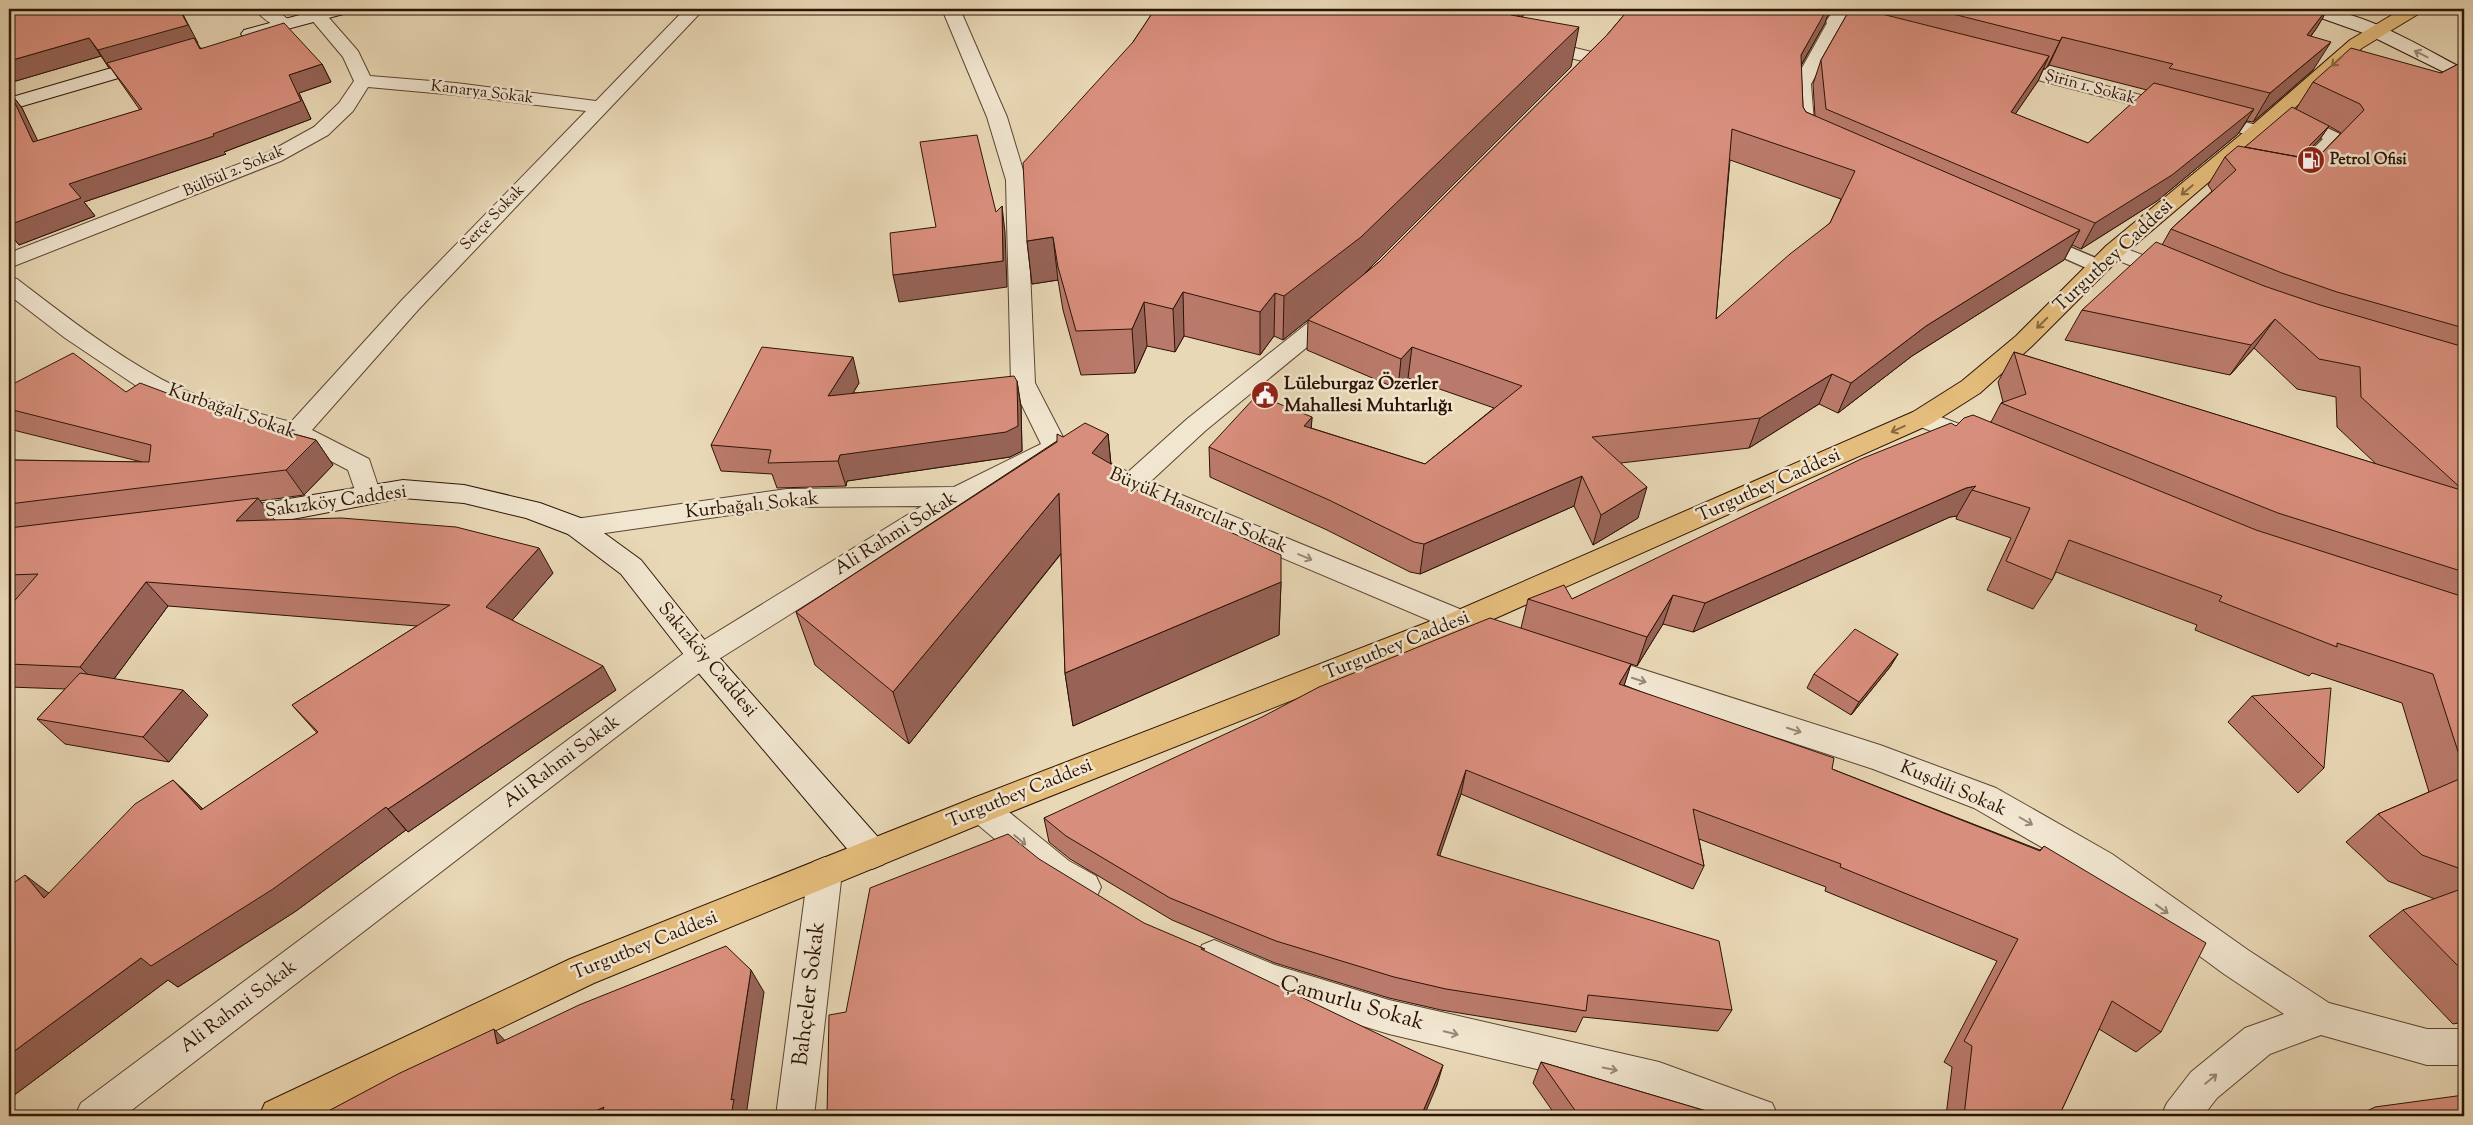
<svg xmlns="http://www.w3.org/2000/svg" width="2473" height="1125" font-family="'Sorts Mill Goudy',serif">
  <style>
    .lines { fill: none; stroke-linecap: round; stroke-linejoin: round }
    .lane-casing { stroke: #5c4431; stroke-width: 3 }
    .street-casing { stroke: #5c4431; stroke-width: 2 }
    .secondary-casing { stroke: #2d1305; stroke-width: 2 }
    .primary-casing { stroke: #2d1305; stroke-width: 2 }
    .lane { fill: #f1e6d0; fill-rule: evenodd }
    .street { fill: #f1e6d0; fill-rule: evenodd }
    .secondary { fill: #f1e6d0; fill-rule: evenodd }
    .primary { fill: #e4bc7b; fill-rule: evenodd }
    .wall { fill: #ba7a6b; stroke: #2d1305; fill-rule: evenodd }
    .shaded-wall { fill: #976357; stroke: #2d1305 }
    .building { fill: #d88e7c; stroke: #2d1305; fill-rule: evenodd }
    .oneway { stroke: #998775 }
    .oneway2 { stroke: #886840 }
    .labels { text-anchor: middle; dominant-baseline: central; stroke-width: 5; stroke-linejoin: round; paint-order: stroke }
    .far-street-label { font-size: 16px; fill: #2d1305; stroke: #f1e6d0 }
    .far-poi-label { font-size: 16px; font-weight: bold; fill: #2d1305; stroke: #f1e6d0; text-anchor: start }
    .street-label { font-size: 19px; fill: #2d1305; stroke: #f1e6d0 }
    .poi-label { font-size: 19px; font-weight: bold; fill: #2d1305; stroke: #f1e6d0; text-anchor: start }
    .near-street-label { font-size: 22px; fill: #2d1305; stroke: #f1e6d0 }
  </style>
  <rect width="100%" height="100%" fill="#e9d8b6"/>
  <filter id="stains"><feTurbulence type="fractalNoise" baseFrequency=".004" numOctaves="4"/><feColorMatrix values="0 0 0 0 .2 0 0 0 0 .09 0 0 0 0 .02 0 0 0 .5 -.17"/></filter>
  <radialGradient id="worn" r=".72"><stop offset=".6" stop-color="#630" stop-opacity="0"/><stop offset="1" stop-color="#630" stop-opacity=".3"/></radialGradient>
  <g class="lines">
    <g class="lane-casing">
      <path id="lane" d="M2294,112l46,22 3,4 -44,46h-17l-2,-4 2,-4 4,-1 37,-36 -35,-18 -3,-4 3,-4z
        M2037,233l68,29 3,4 -3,4 -7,2 -7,-2 -61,-27 -3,-4 3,-4z"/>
    </g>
    <g class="street-casing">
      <path id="street" d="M255,9h20l19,15 -3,4c-12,3 -29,-9 -36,-19z
        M685,9h19l-286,301 -106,120 57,29 12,36 -4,7 -9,2 -9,-2 -11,-32 -61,-32 -93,-26 -50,-21 -79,-53 -56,-43v-18l8,2c46,35 93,72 144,100 40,22 86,31 130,43l111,-122 184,-189 -130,-16 -88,-8 -15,24 -25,24 -47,26 -272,107v-15l258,-100 47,-26 25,-24 15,-22 -11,-24 -32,-38 -3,-4 3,-4h12l35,40 12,25 86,7 140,18z
        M942,9h18l47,108 19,63 9,203 30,58 63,31 59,-53 142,-113 8,-2 8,2 3,5 -3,5 -140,115 -55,51 339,139 4,8 -4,8 -10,3 -10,-3 -347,-147 -67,-32 -88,45 -256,161 -587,452h-49l6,-13 610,-455 231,-142 -135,1 -210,30 -9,-3 -4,-7 4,-7 219,-31 167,-2 87,-43 -30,-61 -5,-203 -19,-63z
        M1835,9h18l-6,10 36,9 3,4 -3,4 -6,1 -35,-9 -31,56 4,52 -3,4 -7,2 -7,-2 -3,-4 -2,-52 34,-61 -1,-2z
        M1538,39l62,15 3,4 -3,4 -6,2 -62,-16 -3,-4 3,-4z
        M2006,60l258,67 3,4 -3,4 -7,2 -258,-67 -2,-4 2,-4z
        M2114,244l65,25 3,5 -3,5 -8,2 -65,-25 -3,-5 3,-5z
        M1922,410l64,24 4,6 -4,6 -9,3 -64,-25 -3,-6 3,-6z
        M1591,653l289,92 116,43 116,66 136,96 81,53 98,26h37v36h-37l-106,-30 -51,19 -53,44 -14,18h-42l6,-13 24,-31 54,-44 39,-14 -60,-40 -136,-100 -114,-66 -101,-39 -292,-96 -5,-8 5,-8z
        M982,795l11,4 76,62 27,15 5,11 -5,11 -12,4 -39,-21 -74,-62 -5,-10 5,-10z
        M825,857l12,5 5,10 -28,244h-38l32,-244 5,-10z
        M1214,940l61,25 114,35 270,62 113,41 6,13h-70l-49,-18 -270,-64 -118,-36 -69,-31 -5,-11 5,-11z"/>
    </g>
    <g class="secondary-casing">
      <path id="secondary" d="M322,9h28l-3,4 -97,26 -6,-1 -3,-4 3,-4z
        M2304,9c53,-4 114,37 160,60v13l-95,-47 -62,-22z
        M149,57l7,2 2,4 -2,4 -147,43v-12z
        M403,480l61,5 76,18 46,17 55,40 70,88 173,196 4,10 -4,10 -12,5 -12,-5 -169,-200 -70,-90 -53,-40 -42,-16 -62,-15 -61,-5 -121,23 -51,6 -9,-3 -4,-7 4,-7z"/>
    </g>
    <g class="primary-casing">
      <path id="primary" d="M2402,9h21l-3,4 -58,35 -98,87 -142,121 -90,90 -52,47 -49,31 -462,206 -476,189 -399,164 -276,133h-59l6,-13 305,-144 401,-160 478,-185 464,-202 49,-31 54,-45 90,-90 144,-119 100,-87z"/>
    </g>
    <use href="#lane" class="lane"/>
    <use href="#street" class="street"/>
    <use href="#secondary" class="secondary"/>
    <use href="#primary" class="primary"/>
  </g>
  <path class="wall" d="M9,9h171l20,39 122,16 9,18 -32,11 12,26 -87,33 2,2 -142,48 11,14 -76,29 -10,-13zM101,56l8,12 1,-1 30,43 -103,31 -15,-33 -10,-13 3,-1 -6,-11z
    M1155,9h371l-4,8 49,50 -213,213 -75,60 -9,-4 -14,19 -76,-19 -9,16 -28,-6 -12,27 -54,2 -18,-65 -5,-30 -26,4 -5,-43 106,-199z
    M1629,9h205l-7,8 -2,6 -24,43 2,41 3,5 9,4 -2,-32 8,-24 29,-51h478l-12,20 -5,7 2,34 -60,52 -6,-1 -9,13 -81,67 -76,48 -9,-4 -8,15 -152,96 -74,57 -19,-9 -70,44 -128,15 17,55 -45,27 -19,-39 -154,68 -10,-2 -83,-42 -117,-53 -1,-30 103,-30 -1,11 114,36 69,-56 -86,-30 -10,11 -91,-39 1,-30 71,-58 228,-227zM2049,65l98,25 -59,53 -73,-29 23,-33 6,-13 2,1zM1730,160l111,39 -11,24 -114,96z
    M2464,61v961l-11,2 -84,-88 34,-26 32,-11 -47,-18 -42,-39 32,-28 51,-22 -27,-89 -90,-30 -3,3 -114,-46 2,-5 -141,-53 -4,8 -19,29 -46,-19 24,-52 -55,-19 1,-3 -7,1 -257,115 -30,-8 -26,42 -6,-2 -7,21 208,84 208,81 4,-4 117,186 -25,20 -37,-23 -40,87h-113l6,-49 -8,-5 53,-101 -172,-70 1,-4 -127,-48 5,27 -11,23 -232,-95 -22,61 293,155 -14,21 -135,-14 -7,15 -135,-22 -52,-12 -114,-35 -103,-43 -102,-61 -21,-17 -5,-24 477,-190 7,-29h44l384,-173 35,-4 10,-19 2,-1 -5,-20 16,-30 362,112 -39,-37 -1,-30 -39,-8 -43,-41 -24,27 -165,-35 17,-30 80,-65 9,-16 41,-38 -4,-6 17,-28 20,-10 51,-38 17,-27 128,-9zM2329,126l12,7 -22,23 -8,3 -9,-2 18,-18z
    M1017,381l4,26 1,44 -12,6 -163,24 -1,5 -69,2 -5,-14 -51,-3 -10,-26 148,-62 -6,10z
    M9,386l117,6 105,25 85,23 17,25 -29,30 -44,6 14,19 279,53 -41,47 104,70 -208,142 -2,-2 -110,81 -118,76 -10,-7 -159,119v-213l40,7 124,-113 30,29 114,-76 -25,-28 125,-79 -249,-20 -54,73 94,36 -39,47 -104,-18 -28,-25 28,-30 -56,-2v-80l6,-7h-6v-140l133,2 -133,-33z
    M1108,434l3,30 12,7 1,14 157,97 -2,53 -206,91 -8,-53 -4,-119 -152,190 -94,-79 -19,-53 267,-175z
    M1898,654l-8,13 -39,48 -44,-27 7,-14z
    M2252,696l72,72 -26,25 -70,-71z
    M1541,1062l182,54h-167l-23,-33z"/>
  <path class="shaded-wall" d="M179,9h1l18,34h-1l8,13 -96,12 -11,-18z
    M1519,9h7l-11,25z
    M1826,9h8l-7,8 -2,6 -34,60 10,-28z
    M2327,9h1l-12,20 -26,34 17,-28z
    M1579,27l-8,40 -213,213 -75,60 1,-44z
    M2062,37l-13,28 -3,4z
    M89,38l12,18 -92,27 6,11 -3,1 10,13 25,52 -14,-18 -24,-46v-35z
    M2331,42l-18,28 -60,52 17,-29z
    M2049,56l-11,25 -39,57 12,-26z
    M322,64l9,18 -32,11 12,26 -87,33 2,2 -142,48 11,14 -76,29 -10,-13v-7l60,-41 220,-109z
    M2254,109l-16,25 -81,67 -76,48 14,-26z
    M2329,126l-9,13 -33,33 9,-13z
    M1002,206l3,26 2,55 -108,15 -6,-27 110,-14z
    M2080,230l-16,30 -152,96 -74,57 13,-30 75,-57z
    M1053,237l5,43 -26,4 -5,-43z
    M1183,292l1,44 -9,16 -2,-43z
    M1275,293l-1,43 -14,19v-43z
    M1144,302l3,44 -12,27 -3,-44z
    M2275,319l-21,29 -24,27 21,-30z
    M1412,347l-4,31 -10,11 3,-30z
    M853,357l6,26 -23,38 -8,-25z
    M1832,374l-13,30 -70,44 11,-30z
    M1017,381l4,26 1,44 -12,6 -163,24 -1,5 -8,-25 2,-6z
    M1312,417l-2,30 -6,-21z
    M1108,434l5,54 -21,-35z
    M316,440l17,25 -29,30 -18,-25z
    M1123,471l5,54 -11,-44z
    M1582,476l-8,30 -154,68 4,-30z
    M1976,486l-4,4 -15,26 -7,1 -257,115 12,-29 261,-115z
    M1647,487l-9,31 -45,27 8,-30z
    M1059,493l7,54 -157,197 -16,-52z
    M258,498l19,25 -41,-2z
    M539,548l14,25 -51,59 -16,-25z
    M146,582l22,24 -63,85 -25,-24z
    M1281,582l-2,53 -206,91 -8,-53z
    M1673,595l-10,29 -26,42 10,-29z
    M1898,654l-8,13 -39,48 8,-13z
    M1631,664l-8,25 -4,-5z
    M603,666l13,24 -208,142 -20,-23z
    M183,690l25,25 -39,47 -26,-25z
    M1466,770l-5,24 -29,84 5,-23z
    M173,780l24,23 28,30 -24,-23z
    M386,807l20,23 -110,81 -118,76 -10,-7 -159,119v-44l132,-97z
    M25,875l29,22 -10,1z
    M751,970l13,22 -18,124h-15v-16z
    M494,1029l20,21 -17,-6z
    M1443,1065l-6,20 -13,31h-3z
    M604,1107l8,9h-27z"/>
  <path class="building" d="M9,9h170l9,16 -90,25 -9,-12 -80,23z
    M1155,9h359l-3,6 68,12 -218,210 -77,59 -9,-3 -15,19 -77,-20 -10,17 -29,-7 -12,27 -56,2 -18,-64 -5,-30 -26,4 -4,-78 110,-121z
    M1629,9h198l-26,46 2,52 3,5 274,118 -154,96 -75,57 -19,-9 -72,44 -168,19 55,50 -46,28 -19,-39 -158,68 -10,-2 -85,-42 -120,-53 48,-52 55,22 -8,9 121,38 97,-78 -110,-39 -11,12 -93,-39 71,-58 228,-227zM1732,129l123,42 -25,52 -40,31 -74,65z
    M1850,9h12l187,47 -38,56 77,31 66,-60 100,26 -82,66 -77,48 -269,-114 -5,-49z
    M1933,9h394l-20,26 24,7 -61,51 -101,-25 4,-4 -111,-27 -2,4z
    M284,23l38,41 -33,11 12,26 -88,33 1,2 -145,48 12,14 -72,27v-135l24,52 109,-33 -35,-46 87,-25 6,11z
    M2351,48l90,25 23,-12v267l-127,-36 -55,-19 -111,-44 65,-59 -11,-13 13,-11 73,13 8,-3 45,-46 -4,-6 -47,-22z
    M2292,107l37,19 -31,31 -53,-10z
    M977,135l19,77 6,-6 1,55 -110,14 -3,-42 46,-6 -16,-85z
    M2156,242l108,44 56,19 144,42v225l-186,-59 -277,-110 25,-9 -12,-42 450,139 -103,-94 -1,-30 -41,-8 -44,-40 -24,26 -169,-35z
    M762,347l91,10 -25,39 186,-20 3,5 1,45 -12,6 -166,23 -2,6 -70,2 3,-13 -60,-5z
    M73,353l53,39 14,-9 91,34 85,23 -30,30 -277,34v-44l140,2 2,-17 -142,-36v-23z
    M1973,415l283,115 208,67v173l-31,-96 -96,-31v4l-118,-46 3,-5 -153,-56 -17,40 -46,-19 24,-53 -58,-18 4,-4 -10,2 -261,115 -32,-8 -26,42 -119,-38 36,-14 8,14 289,-140 90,-36 5,3 8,-8z
    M1085,423l23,11 -16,19 31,18 -6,10 164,74v27l-216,91 -6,-180 -166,199 -97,-80 261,-170v-8l6,3z
    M258,498l-22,23 105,-3 115,9 83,21 -53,59 117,59 -215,143 -2,-2 -113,82 -122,77 -10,-8 -132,97v-169l16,-11 19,23 91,-94 38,-24 28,30 117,-78 -26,-27 158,-100 -304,-23 -66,85 -71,-3v-57l29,-33 -29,1v-47z
    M1490,618l141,46 -12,20 215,74 -2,11 208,82 4,-5 162,97 -45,89 -49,-31 -53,115h-95l8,-70 -8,-5 54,-102 -178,-72 1,-3 -148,-55 11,57 -238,-96 -29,85 282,86 13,69 -144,-15 -2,16 -140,-22 -52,-12 -118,-36 -106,-43 -104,-62 -22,-18 218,-101 57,-30z
    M1855,629l43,25 -39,48 -45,-28z
    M80,673l103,17 -40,47 -106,-18z
    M2331,688l-7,80 -72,-72z
    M2464,777v93l-42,-15 -44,-41z
    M1008,834l31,25 105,64 61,26h-4l242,116 -22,51h-594l2,-101 17,-3 24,-124z
    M2464,888v84l-61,-62z
    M726,946l25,24 -20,130 3,-1 -3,17h-130l3,-9 -19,9h-266l79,-42 96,-45 3,15 82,-39z
    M1541,1062l182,54h-144z
    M2464,1095v21h-107l18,-9z"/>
  <defs><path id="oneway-shaft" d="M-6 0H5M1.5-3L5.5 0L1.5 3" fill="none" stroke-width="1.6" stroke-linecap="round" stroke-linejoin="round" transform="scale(1.25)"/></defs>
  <g class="oneway">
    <use href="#oneway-shaft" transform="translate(2421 54) rotate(-153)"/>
    <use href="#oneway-shaft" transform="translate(1305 557) rotate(23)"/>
    <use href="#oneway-shaft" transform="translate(1639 680) rotate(18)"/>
    <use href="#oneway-shaft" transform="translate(1794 730) rotate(18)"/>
    <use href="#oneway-shaft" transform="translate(2026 821) rotate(30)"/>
    <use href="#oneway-shaft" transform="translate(1020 840) rotate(40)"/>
    <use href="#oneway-shaft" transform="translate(2162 909) rotate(36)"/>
    <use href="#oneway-shaft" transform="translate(1451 1033) rotate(14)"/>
    <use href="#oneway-shaft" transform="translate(1610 1069) rotate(12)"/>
    <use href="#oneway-shaft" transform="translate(2211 1079) rotate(-40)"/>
  </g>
  <g class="oneway2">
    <use href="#oneway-shaft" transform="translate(2337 61) rotate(138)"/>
    <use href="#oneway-shaft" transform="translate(2187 190) rotate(140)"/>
    <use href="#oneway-shaft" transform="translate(2042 323) rotate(135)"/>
    <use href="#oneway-shaft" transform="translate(1898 429) rotate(155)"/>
  </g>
  <defs>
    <g id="fuel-disc" transform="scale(1.4375)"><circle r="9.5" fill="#8f2418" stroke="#f1e6d0"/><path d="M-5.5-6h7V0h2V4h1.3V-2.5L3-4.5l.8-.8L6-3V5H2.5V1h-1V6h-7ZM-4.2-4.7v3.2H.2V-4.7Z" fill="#fff"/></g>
    <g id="civic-disc" transform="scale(1.4375)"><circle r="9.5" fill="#8f2418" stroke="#f1e6d0"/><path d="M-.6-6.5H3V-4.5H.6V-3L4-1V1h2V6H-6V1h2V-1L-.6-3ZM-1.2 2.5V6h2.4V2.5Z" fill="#fff"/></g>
  </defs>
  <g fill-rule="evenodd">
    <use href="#fuel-disc" x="2311" y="160"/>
    <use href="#civic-disc" x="1265" y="395"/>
  </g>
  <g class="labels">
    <g class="far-street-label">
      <text transform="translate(2090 88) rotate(15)">Şirin 1. Sokak</text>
      <text transform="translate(482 93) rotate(7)">Kanarya Sokak</text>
      <text transform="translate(234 172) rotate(-23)">Bülbül 2. Sokak</text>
      <text transform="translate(493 218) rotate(-46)">Serçe Sokak</text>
    </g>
    <g class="far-poi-label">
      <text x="2330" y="160">Petrol Ofisi</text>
    </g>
    <g class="street-label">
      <text transform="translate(2114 256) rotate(-43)">Turgutbey Caddesi</text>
      <text transform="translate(232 412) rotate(19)">Kurbağalı Sokak</text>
      <text transform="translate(1769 486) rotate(-24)">Turgutbey Caddesi</text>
      <text transform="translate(336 502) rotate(-8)">Sakızköy Caddesi</text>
      <text transform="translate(752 506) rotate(-6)">Kurbağalı Sokak</text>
      <text transform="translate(1198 511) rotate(23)">Büyük Hasırcılar Sokak</text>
      <text transform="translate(896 534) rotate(-32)">Ali Rahmi Sokak</text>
      <text transform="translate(1397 646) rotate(-22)">Turgutbey Caddesi</text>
      <text transform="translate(707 660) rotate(50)">Sakızköy Caddesi</text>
      <text transform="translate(562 762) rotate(-37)">Ali Rahmi Sokak</text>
      <text transform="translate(1953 789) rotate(23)">Kuşdili Sokak</text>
      <text transform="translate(1020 794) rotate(-22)">Turgutbey Caddesi</text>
      <text transform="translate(645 946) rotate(-22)">Turgutbey Caddesi</text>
      <text transform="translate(239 1007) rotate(-37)">Ali Rahmi Sokak</text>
    </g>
    <g class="poi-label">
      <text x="1284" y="384">Lüleburgaz Özerler<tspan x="1284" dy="22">Mahallesi Muhtarlığı</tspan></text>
    </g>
    <g class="near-street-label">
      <text transform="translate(810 994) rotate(-83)">Bahçeler Sokak</text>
      <text transform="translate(1352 1004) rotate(16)">Çamurlu Sokak</text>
    </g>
  </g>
  <rect width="2473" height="1125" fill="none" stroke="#e9d8b6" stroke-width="30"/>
  <rect x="10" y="10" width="2453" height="1105" fill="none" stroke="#2d1305" stroke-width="2.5"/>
  <rect x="15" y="15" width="2443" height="1095" fill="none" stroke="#2d1305"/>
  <rect width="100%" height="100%" filter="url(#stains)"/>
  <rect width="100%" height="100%" fill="url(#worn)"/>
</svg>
